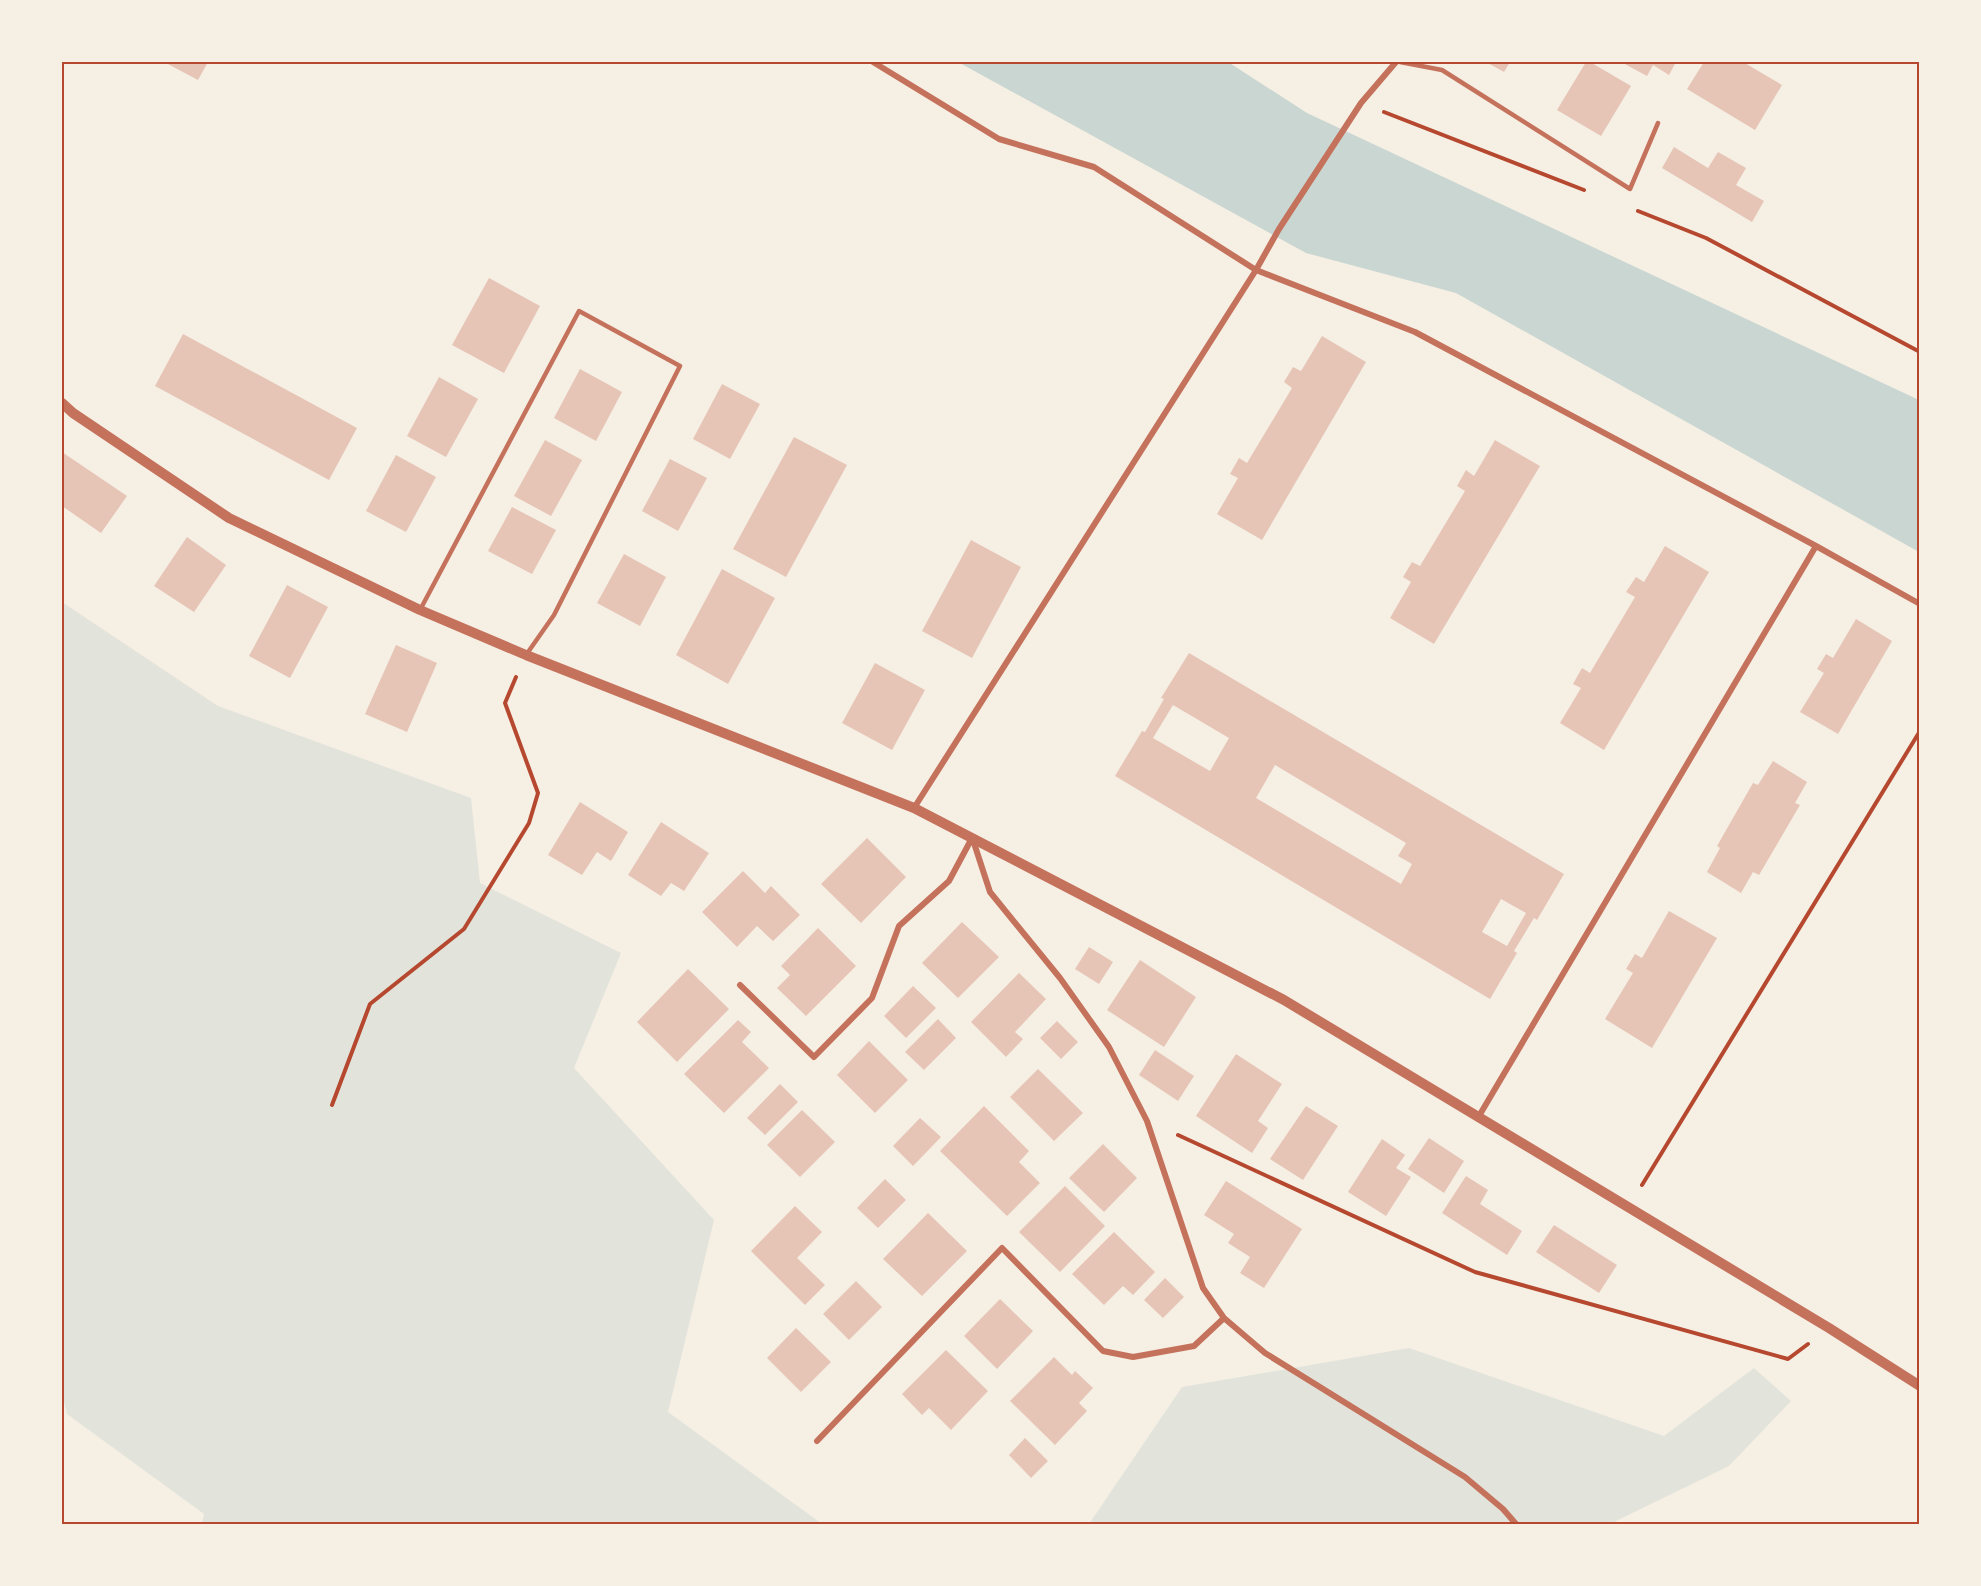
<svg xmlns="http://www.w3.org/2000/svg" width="1981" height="1586" font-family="'DejaVu Sans',sans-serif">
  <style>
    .green { fill: #e2e4dc }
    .water { fill: #c9d6d2 }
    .building { fill: #e6c5b7; fill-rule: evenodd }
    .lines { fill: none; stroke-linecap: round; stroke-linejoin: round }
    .path { stroke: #b5482f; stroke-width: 4 }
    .service { stroke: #c5725c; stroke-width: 4.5 }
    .minor { stroke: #c5725c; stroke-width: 6 }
    .tertiary { stroke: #c5725c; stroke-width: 10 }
    .neatline { fill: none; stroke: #b5482f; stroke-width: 2 }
  </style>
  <rect width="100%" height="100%" fill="#f6efe4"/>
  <path class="green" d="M62,602l156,104 253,92 9,85 141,70 -47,115 140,152 -46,192 154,112h-620l2,-10 -137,-100 -5,-20z
    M1409,1348l255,88 90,-68 37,33 -62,65 -113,55 -2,3h-525l93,-137z"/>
  <path class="water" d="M958,62h270l79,51 612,287v152l-463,-259 -150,-40z"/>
  <path class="building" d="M164,62h44l-10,18z
    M1486,62h24l-6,10z
    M1586,62h4l41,24 -30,50 -44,-26z
    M1621,62h55l-7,13 -16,-10 -6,11z
    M1704,62h39l39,23 -27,45 -68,-41z
    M1674,147l34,21 10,-16 28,16 -10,17 28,16 -12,21 -90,-54z
    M489,278l51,28 -36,67 -52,-28z
    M183,334l174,94 -28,52 -174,-94z
    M1322,336l44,26 -104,178 -45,-26 21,-36 -8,-4 9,-16 8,5 45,-75 -8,-6 9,-15 8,4z
    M580,369l42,23 -26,49 -42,-23z
    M439,377l39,22 -32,58 -39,-21z
    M722,384l38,20 -30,55 -37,-20z
    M794,437l53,28 -61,112 -53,-28z
    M545,440l37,20 -31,56 -37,-20z
    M1495,440l45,26 -106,178 -44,-26 21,-36 -8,-5 9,-15 8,4 45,-75 -8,-5 9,-16 8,6z
    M62,452l65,44 -26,37 -39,-27z
    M396,455l40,22 -30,55 -40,-21z
    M670,459l37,19 -29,53 -36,-20z
    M512,507l44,23 -24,44 -44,-23z
    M187,537l39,28 -32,47 -40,-26z
    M971,540l50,27 -49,91 -50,-27z
    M1665,546l44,26 -105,178 -44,-27 21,-35 -8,-4 9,-16 8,5 45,-76 -9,-5 10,-15 8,5z
    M624,554l42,23 -26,49 -43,-23z
    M722,569l53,29 -47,86 -52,-29z
    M287,585l41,22 -38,71 -41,-22z
    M1856,619l36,22 -54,93 -38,-22 24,-39 -7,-4 9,-15 7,4z
    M396,645l41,18 -30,69 -42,-18z
    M1189,653l375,221 -27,46 -3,-2 -20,33 3,2 -27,46 -375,-223 27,-45 3,1 19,-33 -3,-1zM1173,705l56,33 -19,33 -57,-33zM1275,765l131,78 -8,13 14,8 -11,20 -145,-86zM1501,899l25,14 -19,33 -25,-14z
    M875,663l50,27 -33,60 -50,-27z
    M1773,761l34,21 -12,21 5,2 -41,70 -6,-3 -12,21 -34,-21 13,-24 -3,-2 36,-63 5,2z
    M580,802l48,30 -17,29 -14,-9 -15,23 -34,-20z
    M661,822l48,31 -25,38 -13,-8 -10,13 -33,-21z
    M867,838l39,39 -45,46 -40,-39z
    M743,871l22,22 6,-7 29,29 -27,26 -16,-15 -20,21 -35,-35z
    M1669,911l48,27 -65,110 -47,-29 28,-46 -7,-4 9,-15 7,4z
    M962,922l37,35 -41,41 -36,-35z
    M818,928l38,38 -50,50 -29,-28 13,-13 -9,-9z
    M1089,947l24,15 -14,22 -24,-15z
    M1140,960l56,37 -32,50 -57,-37z
    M688,969l41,40 -52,53 -40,-40z
    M1019,973l27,26 -31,33 8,7 -17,18 -35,-35z
    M913,986l23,22 -30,30 -22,-22z
    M938,1019l18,19 -32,32 -19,-18z
    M738,1020l13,12 -9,10 27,26 -45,45 -40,-39z
    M1057,1021l21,21 -17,17 -21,-21z
    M869,1041l39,39 -33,33 -38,-38z
    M1155,1050l39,26 -16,25 -39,-26z
    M1236,1054l46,30 -24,37 10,7 -16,25 -56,-37z
    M1038,1069l45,44 -29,28 -44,-44z
    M780,1084l18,18 -33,33 -18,-17z
    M984,1106l45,45 -10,11 21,21 -33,33 -67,-65z
    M1306,1106l32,20 -35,54 -33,-21z
    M802,1110l33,32 -35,35 -33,-32z
    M920,1118l21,19 -28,29 -20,-20z
    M1429,1138l35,23 -20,32 -36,-24z
    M1382,1139l23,16 -9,13 15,9 -25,39 -38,-24z
    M1103,1144l34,34 -33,34 -35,-34z
    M1466,1176l22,14 -8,14 42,27 -15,24 -65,-42z
    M885,1179l21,21 -28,28 -21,-20z
    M1226,1181l76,48 -38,59 -24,-15 10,-16 -22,-14 6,-9 -30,-19z
    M1065,1186l40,40 -45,46 -41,-40z
    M795,1206l27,26 -25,26 28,27 -20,20 -54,-54z
    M928,1213l39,38 -45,45 -39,-37z
    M1554,1225l63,40 -18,28 -63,-41z
    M1114,1232l41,40 -22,23 -10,-9 -19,19 -32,-31z
    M1165,1278l19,19 -21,21 -19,-18z
    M856,1281l26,26 -33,33 -26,-26z
    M1000,1299l33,32 -36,38 -33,-33z
    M796,1328l35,34 -30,30 -34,-34z
    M946,1350l42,41 -37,39 -22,-22 -7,7 -20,-21z
    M1054,1357l18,18 3,-4 18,17 -14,15 8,8 -32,34 -45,-44z
    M1025,1438l23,23 -17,17 -22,-23z"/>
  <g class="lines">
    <path class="path" d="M1384,112l200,78
      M1638,211l68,27 214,114
      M332,1105l38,-101 94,-75 65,-106 9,-30 -33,-90 11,-26
      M1178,1135l297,137 313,87 20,-15
      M1642,1185l278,-454"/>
    <path class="service" d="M1400,62l42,8 188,119 28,-66
      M420,610l159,-299 101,55 -126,249 -28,40"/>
    <path class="minor" d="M873,62l126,77 95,28 162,103 159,62 401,214 104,58
      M914,808l342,-538 23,-41 82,-126 35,-41
      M973,840l17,52 70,86 49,69 38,74 56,167 21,30 41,35 200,124 38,32 13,15
      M740,985l74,72 58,-59 27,-72 50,-45 23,-43
      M1479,1116l337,-570
      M817,1441l185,-193 101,103 30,6 61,-11 30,-28"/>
    <path class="tertiary" d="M62,403l11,10 156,105 191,92 106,45 388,153 370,192 545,328 91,58"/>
  </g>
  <rect width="1981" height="1586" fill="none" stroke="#f6efe4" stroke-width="126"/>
  <rect x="63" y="63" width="1855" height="1460" class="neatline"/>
</svg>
